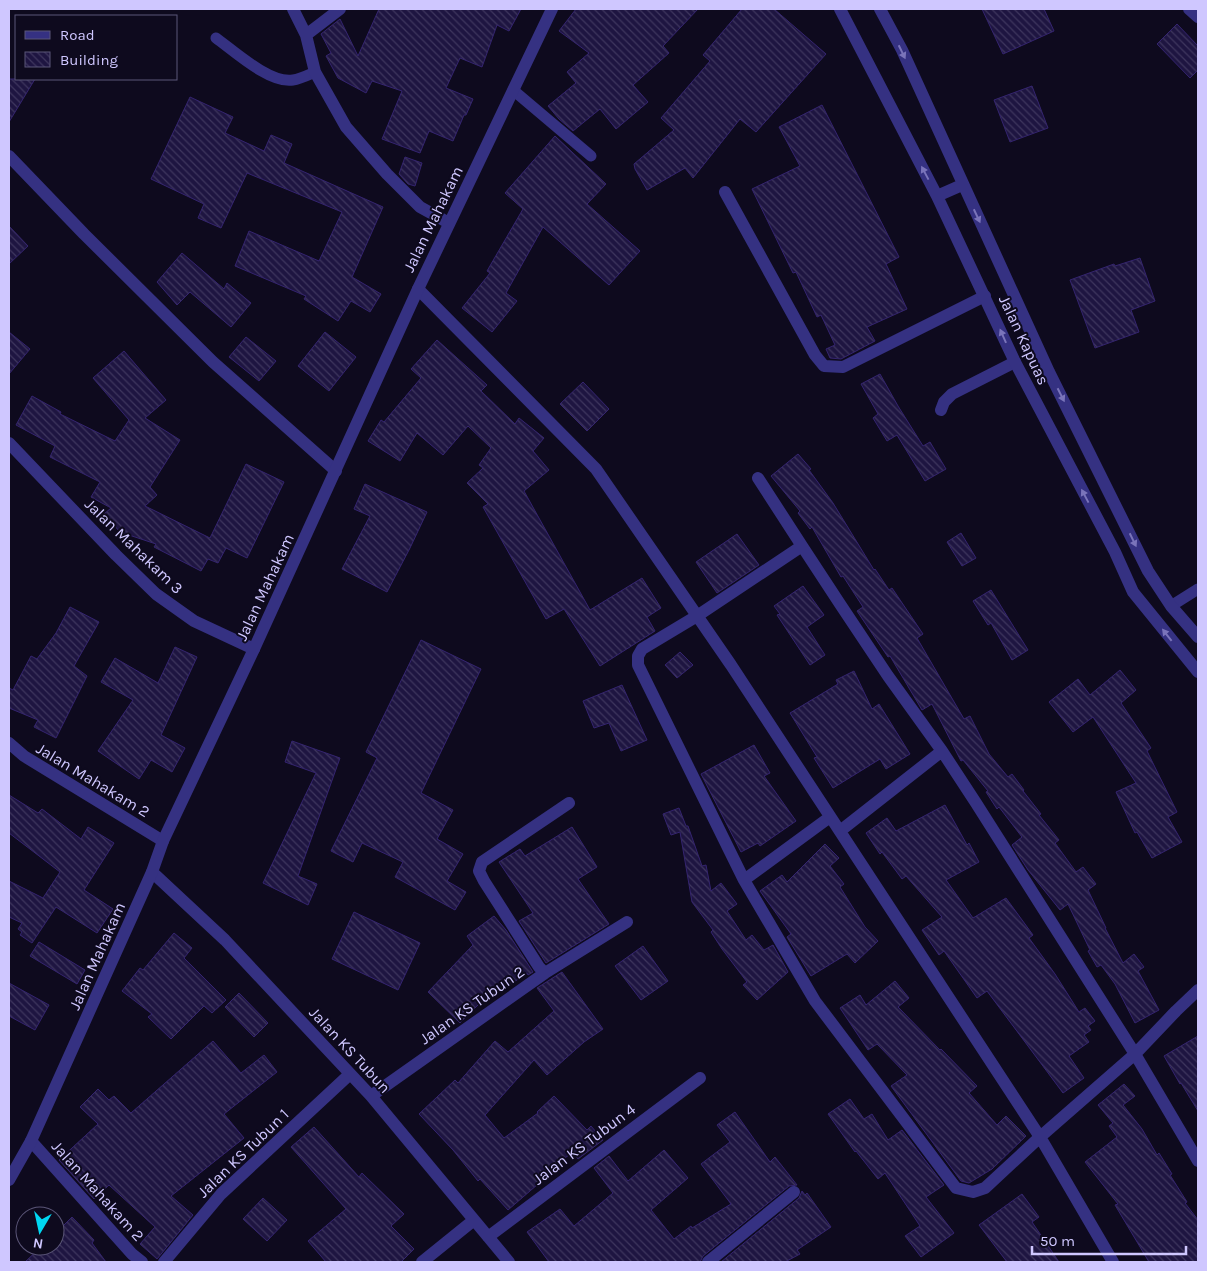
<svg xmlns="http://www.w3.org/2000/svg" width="1207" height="1271" font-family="Karla,sans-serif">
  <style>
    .building { fill: url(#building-back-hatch); stroke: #34246f }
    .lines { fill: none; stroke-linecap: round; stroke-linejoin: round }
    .service { stroke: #353182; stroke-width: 11 }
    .minor { stroke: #353182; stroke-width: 12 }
    .tertiary { stroke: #353182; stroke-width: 12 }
    .oneway { fill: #7a74ba }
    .labels { text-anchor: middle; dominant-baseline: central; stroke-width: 4; stroke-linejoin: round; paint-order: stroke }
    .street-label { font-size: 16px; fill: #cfc7ff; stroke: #0e0a1e }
  </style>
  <defs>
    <pattern id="building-back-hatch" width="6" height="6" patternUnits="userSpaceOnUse" patternTransform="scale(1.25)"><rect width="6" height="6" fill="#1e1541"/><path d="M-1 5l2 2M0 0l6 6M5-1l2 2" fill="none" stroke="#3e365e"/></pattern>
  </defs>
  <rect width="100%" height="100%" fill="#0e0a1e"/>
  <path class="building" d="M379,9h142l-12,22 -12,-6 -15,42 -22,-9 -14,30 27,11 -7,16h-2l-11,26 -24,-10 -9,22 -38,-14 20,-48 -30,-10 -6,12 -28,-15 -12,-22 5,-3 -10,-19 19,-15 18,37z
    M576,9h122l-35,37 6,7 -36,32 15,17 -32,27 -16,-20 -27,22 -14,-12 -11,-13 28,-23 -9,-11 22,-19 -30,-22z
    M742,9h32l52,45 -70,78 -16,-13 -47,59 -8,-10 -38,22 -12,-21 -1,-5 40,-34 -13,-12 49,-57 -7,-6z
    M982,9h62l10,22 -51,23z
    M1177,24l21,22v24l-8,8 -33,-34z
    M9,79h26l-26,43z
    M1032,86l16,42 -38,14 -16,-42z
    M190,97l43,20 -8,16 39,18 7,-16 21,9 -8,19 99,44 -31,70 29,17 -11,18 -19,-11 -13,20 -34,-22 2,-3 -71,-30 14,-35 70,30 23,-49 -95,-39 -26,55 -23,-10 6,-14 -53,-25z
    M822,105l77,152 -13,7 21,45 -40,18 8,14 -34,18 -11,-1 -4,-9 9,-4 -14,-30 -4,2 -21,-45 -3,1 -41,-84 48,-23 -21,-39z
    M555,136l51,48 -19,20 53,47 -31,34 -66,-58 -37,66 11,8 -25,31 -30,-24 28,-35 -3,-2 36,-62 -18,-16z
    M405,157l17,6 -7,23 -7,-2 -9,-10z
    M9,226l19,20 -19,18z
    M182,253l42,36 3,-6 24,20 -20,24 -41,-35 -13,13 -20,-23z
    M1140,258l15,43 -24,9 8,22 -44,16 -25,-68 44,-16 1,2z
    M9,332l21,17 -21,25z
    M325,332l31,25 -27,34 -31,-25z
    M246,337l30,24 -17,20 -30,-24z
    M437,340l50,45 -6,6 34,33 4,-6 25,20 -11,13 16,19 -25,21 66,119 52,-32 19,30 -14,9 8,14 -55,35 -36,-57 -18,10 -63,-112 5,-3 -21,-21 16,-15 -4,-3 12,-17 -23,-22 -25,29 -26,-22 -17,28 -32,-20 13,-21 3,2 37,-44 -10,-9z
    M124,351l42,49 -21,18 35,22 -30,47 7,8 -12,11 65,32 36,-74 38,18 -37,76 -21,-10 -8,15 -10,-4 -7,12 -47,-24 2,-3 -36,-12 -16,-18 7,-6 -20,-11 9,-15 -50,-25 5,-11 -39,-21 16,-29 29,16 -1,2 55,27 14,-21 -36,-42z
    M880,374l18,32 25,40 7,-4 16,27 -21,12 -28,-46 -10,6 -14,-23 5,-4 -17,-30z
    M583,382l26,27 -22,22 -27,-27z
    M798,454l13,15 -2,1 24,33 41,67 1,-1 14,21 3,-2 31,46 -6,4 47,81 6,-3 19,38 19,23 4,-3 12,16 -1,1 18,23 -2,1 20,25 -4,3 21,29 7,-5 13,17 -8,6 18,38h-1l18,35 11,-9 10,13 -6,4 21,39 -24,13 -20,-39 -14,-19 -4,2 -9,-16 2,-1 -22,-46 -8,6 -32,-40 -16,-25 10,-8 -23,-30 -2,2 -11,-17 2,-1 -25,-31 -2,1 -29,-57 -10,6 -32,-54 -2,1 -31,-46 6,-4 -20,-31 -2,1 -29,-50 -2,2 -12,-16 2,-2 -29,-35z
    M365,484l62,28 -17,36 -23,44 -45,-23 28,-53 -16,-7z
    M961,533l15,25 -14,8 -15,-24z
    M737,534l22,31 -42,28 -21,-31z
    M803,586l21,29 -17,12 18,28 -15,10 -33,-50 3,-1 -6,-8z
    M991,590l37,60 -16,10 -21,-37 -3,2 -15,-24z
    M70,607l29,15 -25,44 13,10 -31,62 -22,-11 4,-7 -29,-12v-20l4,2 18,-34 6,3 19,-26z
    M421,640l60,29 -60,124 32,17 -16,29 26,15 -16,27 19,11 -11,18 -60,-33 8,-15 -41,-19 -9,19 -22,-11 46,-93 -11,-6z
    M175,647l22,10 -36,78 24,13 -13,24 -21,-12 -12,19 -41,-28 35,-51 -32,-18 14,-24 43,25z
    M680,652l13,13 -16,13 -12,-13z
    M1120,670l16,20 -15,13 30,45 -4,3 30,61 -9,5 14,25 -30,16 -15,-26 -2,1 -19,-41 20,-9 -43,-66 -20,15 -24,-30 29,-23 12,16z
    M854,671l18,38 7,-5 31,50 -24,15 -6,-10 -47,29 -19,-30 3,-1 -27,-44 48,-29 -2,-4z
    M622,685l25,55 -26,11 -12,-28 -15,5 -11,-27z
    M292,741l48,17 -42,118 19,8 -9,21 -45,-22 53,-110 -31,-11z
    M754,745l16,28 -6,3 32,45 -36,25 -2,-3 -17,9 -40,-78z
    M9,795l29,18 4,-4 39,30 7,-12 26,16 -30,47 29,19 -16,24 -41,-26 -24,36 -12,-8 2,-3 -4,-3 4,-6 -13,-6v-36l34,17 17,-26 -51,-39z
    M945,805l22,40 2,-2 10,19 -33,18 27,38 33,-20 27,37 -4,3 26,36 24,38 6,-4 10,13 -7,5 3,4 -7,5 5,7 -20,14 15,22 -21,15 -76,-102 -10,7 -33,-47 -5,4 -17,-25 20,-13 -36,-41 -4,3 -20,-27 -2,2 -14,-21 21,-15 9,13z
    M679,808l7,18h2l14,40 4,-1 5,26 10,-8 16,21 -10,7 19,29 6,-5 12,15 9,-5 15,27 -31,28 -14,-15 4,-3 -25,-33 -11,-17 2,-2 -21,-28 -12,-70 -9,3 -8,-21z
    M572,827l25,40 -19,12 31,45 -63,39 -27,-42 14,-8 -34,-51 21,-13 5,7z
    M825,844l14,14 -9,8 14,18 -4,3 25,40 13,14 -23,22 -8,-9 -36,22 -24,-39 4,-3 -31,-43 22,-16 5,7z
    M354,912l66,31 -22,47 -66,-31z
    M494,916l12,14 27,42 -5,3 -1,-2 -23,16 -4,-6 -40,40 -32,-31 45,-47 -6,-9z
    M174,933l18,15 -8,10 42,42 -14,13 -8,-7 -33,33 -23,-22 4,-3 -30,-23 18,-23 3,2z
    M39,942l46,28 -8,14 -47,-28z
    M643,946l25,35 -27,19 -26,-34z
    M562,972l41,57 -19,13 -37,33 -13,-15 -49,55 19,23 34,-25 -1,-1 17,-16 33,34 4,-4 12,14 -25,19 -5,-7 -31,23 3,3 -37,32 -28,-31 -2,2 -25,-31 -34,-36 36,-34 3,3 37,-42 13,11 46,-41 -17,-23z
    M895,981l14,17 -11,9 42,43 1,-1 36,37 -8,7 28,32 9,-9 20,20 -34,33 -23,14 -8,-2 -70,-95 16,-11 -30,-31 -9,6 -28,-42 20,-13 6,10z
    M9,983l40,22 -14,25 -26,-14z
    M239,993l29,30 -14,14 -29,-30z
    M1198,1036v75l-17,-28 -1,1 -16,-28z
    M213,1041l28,32 23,-18 13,17 -53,42 20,24 -73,58 22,19 -36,44 -17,-15 15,-17 -46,-42 -15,14 -35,-39 39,-36 -18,-17 18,-18 11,11 5,-4 17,17z
    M1124,1084l11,12 -12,9 19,24 15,26 2,-2 13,21 -2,1 17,27 -2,1 13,17v42h-49l-34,-57 3,-1 -33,-42 32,-25 -8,-11 4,-3 -15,-18z
    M850,1099l14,20 8,-5 16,26 14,-10 42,55 -18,12 28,36 -33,24 -16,-21 15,-10 -35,-53 -7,6 -22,-28 -1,1 -27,-38z
    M735,1112l35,50 5,-5 22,28 -8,1 -86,70 -3,6h-151l-22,-30 33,-23 14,17 39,-33 -19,-25 15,-12 19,25 36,-31 24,28 -37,32 23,29 17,-13 1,2 39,-24 -30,-40 29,-22 -13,-17z
    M314,1127l45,50 3,-4 42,41 -13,12 23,23 -13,13h-75l-18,-21 38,-32 -55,-62z
    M802,1191l3,4 2,-2 24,34 -34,23 3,4 -15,8h-64l78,-64z
    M1022,1194l17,23 -7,5 27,40h-52l-28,-37z
    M263,1198l24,22 -20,21 -24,-22z
    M72,1217l22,23 -2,3 14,19h-81l17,-16h13v-12z"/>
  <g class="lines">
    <path class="service" d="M216,38c18,13 54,46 77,42 7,-1 15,-5 22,-8
      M513,90l78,66
      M1171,606l27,-17"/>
    <path class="minor" d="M293,9l13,26 9,37 31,55 41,47 33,33 29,16
      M1189,9l9,8
      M306,35l34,-26
      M9,156l75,78 129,128 123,109
      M725,192l90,163 9,11 19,1 142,-71
      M418,289l178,180 135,196 309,472 73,125
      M941,410l3,-8 8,-8 63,-32
      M9,443l107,112 40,39 38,27 60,28
      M758,478l44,68
      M9,743l15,13 139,85
      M840,831l102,-80
      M152,872l73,68 146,156 138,166
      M744,880l86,-63
      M545,973l82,-51
      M1198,990l-22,21 -41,43 -95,83 -55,51 -12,4 -17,-4 -141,-187 -71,-121 -106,-215v-9l4,-7 55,-33 105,-70 38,58 48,72 54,75 34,52 159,251 63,107
      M371,1096l174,-123 -6,-6 -55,-86 -5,-10 3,-9 87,-59
      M31,1141l101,113 10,8
      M488,1237l212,-159
      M164,1262l57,-68 129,-120
      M422,1262l52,-42
      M708,1262l86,-70"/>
    <path class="tertiary" d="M840,9l97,187 78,166 100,190 18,40 65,80
      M880,9l22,41 147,322 99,199 23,35 27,31
      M937,196l25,-11
      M9,1180l22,-39 121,-269 11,-31 91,-192 164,-360 134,-280"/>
  </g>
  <defs><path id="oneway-solid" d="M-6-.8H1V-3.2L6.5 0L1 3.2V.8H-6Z" transform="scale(1.25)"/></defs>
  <g class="oneway">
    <use href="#oneway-solid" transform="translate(902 52) rotate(64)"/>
    <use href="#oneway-solid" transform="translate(925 173) rotate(-118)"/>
    <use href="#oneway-solid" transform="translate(977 216) rotate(65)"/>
    <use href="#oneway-solid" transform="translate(1003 336) rotate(-114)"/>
    <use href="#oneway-solid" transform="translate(1061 395) rotate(63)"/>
    <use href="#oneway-solid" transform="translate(1085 496) rotate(-118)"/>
    <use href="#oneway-solid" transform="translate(1133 540) rotate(64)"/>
    <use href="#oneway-solid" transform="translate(1167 635) rotate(-128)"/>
  </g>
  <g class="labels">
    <g class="street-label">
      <text transform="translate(433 219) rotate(-64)">Jalan Mahakam</text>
      <text transform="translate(1024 340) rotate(65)">Jalan Kapuas</text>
      <text transform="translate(134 546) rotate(44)">Jalan Mahakam 3</text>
      <text transform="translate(265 587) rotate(-65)">Jalan Mahakam</text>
      <text transform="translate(93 780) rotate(31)">Jalan Mahakam 2</text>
      <text transform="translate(97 956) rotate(-66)">Jalan Mahakam</text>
      <text transform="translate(472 1005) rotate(-35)">Jalan KS Tubun 2</text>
      <text transform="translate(350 1050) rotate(47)">Jalan KS Tubun</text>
      <text transform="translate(584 1144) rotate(-37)">Jalan KS Tubun 4</text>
      <text transform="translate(243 1153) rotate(-44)">Jalan KS Tubun 1</text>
      <text transform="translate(98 1191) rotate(48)">Jalan Mahakam 2</text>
    </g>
  </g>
  <rect width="1207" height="1271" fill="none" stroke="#cfc7ff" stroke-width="20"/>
  <rect x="15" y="15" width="162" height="65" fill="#0e0a1e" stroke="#5b5678"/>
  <rect x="25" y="31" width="25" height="8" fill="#353182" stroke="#5b5678"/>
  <text x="60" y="40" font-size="15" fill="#cfc7ff">Road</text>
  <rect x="25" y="52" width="25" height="15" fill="url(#building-back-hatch)" stroke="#5b5678"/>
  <text x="60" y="65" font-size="15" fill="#cfc7ff">Building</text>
  <g transform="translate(40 1231) rotate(189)"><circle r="24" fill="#0e0a1e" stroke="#5b5678"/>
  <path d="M0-4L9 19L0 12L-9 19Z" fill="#00d7f2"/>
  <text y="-8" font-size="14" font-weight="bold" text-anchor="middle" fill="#cfc7ff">N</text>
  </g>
  <path d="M1032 1246v8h154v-8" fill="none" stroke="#cfc7ff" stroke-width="2.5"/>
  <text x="1040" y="1246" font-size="15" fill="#cfc7ff" stroke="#0e0a1e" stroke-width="4" paint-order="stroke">50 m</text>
</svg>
